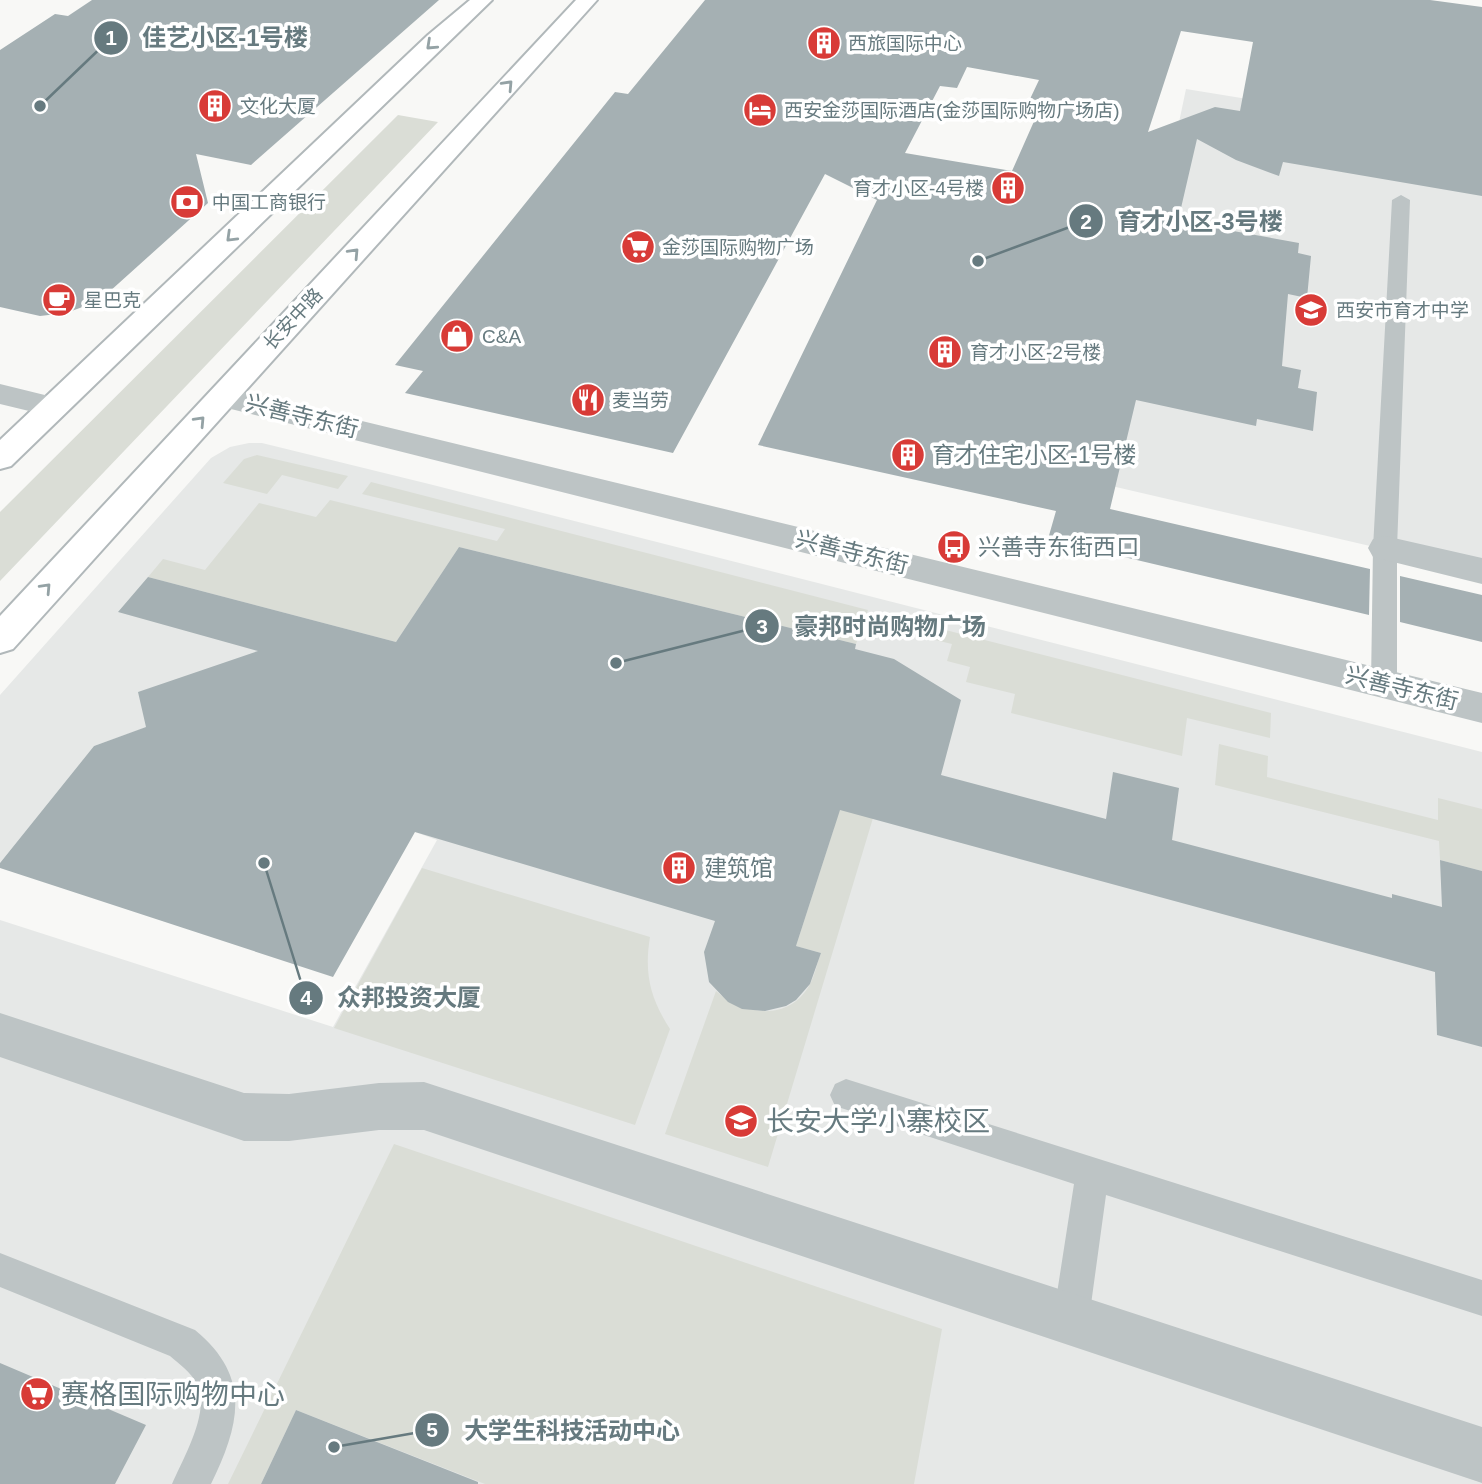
<svg xmlns="http://www.w3.org/2000/svg" width="1482" height="1484" font-family="Arial,'Noto Sans SC',sans-serif">
  <style>
    .built { fill: #e6e8e7 }
    .green { fill: #daddd6 }
    .building { fill: #a5b0b3; fill-rule: evenodd }
    .lines { fill: none; stroke-linecap: round; stroke-linejoin: round }
    .primary-casing { stroke: #b1b8ba; stroke-width: 4 }
    .service { fill: #bdc4c5; fill-rule: evenodd }
    .minor { fill: #bdc4c5; fill-rule: evenodd }
    .tertiary { fill: #bdc4c5; fill-rule: evenodd }
    .primary { fill: #fff; fill-rule: evenodd }
    .oneway { stroke: #94a2a5 }
    .labels { text-anchor: middle; dominant-baseline: central; stroke-width: 7; stroke-linejoin: round; paint-order: stroke }
    .far-poi-label { font-size: 19px; fill: #667a7f; stroke: #fff; text-anchor: start }
    .far-street-label { font-size: 19px; fill: #667a7f; stroke: #fff }
    .street-label { font-size: 23px; fill: #667a7f; stroke: #fff }
    .poi-label { font-size: 23px; fill: #667a7f; stroke: #fff; text-anchor: start }
    .near-poi-label { font-size: 28px; fill: #667a7f; stroke: #fff; text-anchor: start }
    .leader { fill: none; stroke: #667a7f; stroke-width: 2.5 }
    .callout-dot { fill: #667a7f; stroke: #fff; stroke-width: 2.5 }
    .mark-label { font-size: 21px; text-anchor: middle; font-weight: bold; fill: #fff }
    .callout-label { font-size: 24px; text-anchor: middle; font-weight: bold; fill: #667a7f; stroke: #fff; stroke-width: 7; stroke-linejoin: round; paint-order: stroke }
  </style>
  <rect width="100%" height="100%" fill="#f8f8f6"/>
  <path class="built" d="M1186,89l296,48v435l-379,-88z
    M249,443h13l167,41 1053,268v732h-1482v-564l333,107 104,-187 -22,-8 59,-103 -187,-52 -193,69 -94,117v-168l211,-237 19,-11z"/>
  <path class="green" d="M398,115l40,7 -438,459v-69z
    M257,455l91,21 -10,13 -56,-14 -15,19 -44,-11 21,-24z
    M371,482l497,128 -12,34 -397,-97 -63,95 -248,-65 15,-18 42,11 54,-67 57,14 14,-17 167,41 8,-12 -143,-35z
    M918,623l353,90 -1,25 -83,-20 -5,38 -171,-43 4,-19 -49,-12 4,-15 -23,-6 5,-17 -38,-9z
    M484,712l389,106 -105,349 -103,-33 51,-143c28,25 74,31 94,-7 5,-9 7,-21 11,-31l-25,-7 38,-118z
    M1219,744l49,12 -1,21 171,43v-22l44,11v62l-42,-11 -1,-19 -224,-56z
    M422,868l228,69c-6,36 0,61 20,92l-35,96 -301,-97z
    M394,1144l548,185 -28,155h-429l-189,-74 -35,74h-33z"/>
  <path class="building" d="M92,0h347l-188,165 -55,-11 12,49 -109,98 -33,12 -26,3 -40,-9v-257l55,-36 13,2z
    M705,0h725l52,7v189l-199,-34 -4,14 -43,-16 -39,-21 -19,82 121,22 -1,10 13,3 -4,42 -19,-4 -6,72 19,4 -3,18 19,4 -4,39 -56,-12 -1,7 -120,-26 -26,109 260,60 -1,46 -321,-76 8,-28 -298,-66 119,-245 -52,-26 -152,279 -268,-60 18,-22 -28,-6 220,-273 13,2zM1181,31l72,11 -13,69 -25,-4 -67,25zM967,67l72,13 -9,19 13,2 -31,70 -107,-18 35,-67 17,2z
    M459,547l397,97 -1,5 39,10 67,41 -20,75 165,44 7,-47 66,16 -7,52 220,58v-4l50,13 -2,-47 42,11v176l-45,-12 -2,-63 -595,-162 -44,136 25,7 -11,31 -14,16 -10,6 -21,5 -23,-2 -14,-7 -19,-20 -5,-30 11,-31 -300,-89 -82,145 -333,-109v-5l94,-117 52,-19 -8,-35 120,-41 -140,-39 30,-35 248,65z
    M1400,576l82,19v47l-82,-20z
    M0,1363l146,62 -31,59h-115z
    M296,1410l182,72v2h-217z"/>
  <g class="lines">
    <g class="primary-casing">
      <path id="primary" d="M470,0h22l-481,466 -11,3v-29l428,-405z
        M576,0h21l-584,649 -13,4v-37z"/>
    </g>
    <path class="service" d="M1401,195l9,5 -13,348v135l-4,7 -9,3 -9,-3 -4,-7 2,-135 19,-348z
      M846,1079l636,201v36l-376,-121 -17,124 -5,13 -13,5 -13,-5 -5,-13 21,-135 -239,-78 -5,-11 5,-11z
      M0,1253l195,77c57,47 45,94 16,154h-39c11,-26 39,-72 25,-100 -6,-12 -18,-20 -27,-28l-170,-69z"/>
    <path class="minor" d="M1385,536l97,22v26l-109,-27 -5,-9 5,-9z
      M0,1013l244,80 45,1 90,-11 45,-1 1058,345v56l-1058,-353h-45l-90,11h-45l-244,-84z"/>
    <path class="tertiary" d="M0,384l65,16 4,7 -4,7 -11,3 -54,-13z
      M222,387l1260,306v30l-1271,-319 -4,-7 4,-7z"/>
    <use href="#primary" class="primary"/>
  </g>
  <defs><path id="oneway-chevron" d="M-2-3.5L2.5 0L-2 3.5" fill="none" stroke-width="1.6" stroke-linecap="round" stroke-linejoin="round" transform="scale(1.75)"/></defs>
  <g class="oneway">
    <use href="#oneway-chevron" transform="translate(431 45) rotate(137)"/>
    <use href="#oneway-chevron" transform="translate(508 85) rotate(-47)"/>
    <use href="#oneway-chevron" transform="translate(231 237) rotate(136)"/>
    <use href="#oneway-chevron" transform="translate(354 253) rotate(-47)"/>
    <use href="#oneway-chevron" transform="translate(200 421) rotate(-47)"/>
    <use href="#oneway-chevron" transform="translate(46 588) rotate(-47)"/>
  </g>
  <defs>
    <g id="building-disc" transform="scale(1.75)"><circle r="9.5" fill="#d83b37" stroke="#fff"/><path d="M-4-6H4V6H1V3H-1V6H-4ZM-2.5-4.3h1.7v1.8h-1.7ZM.8-4.3h1.7v1.8H.8ZM-2.5-1h1.7V.8h-1.7ZM.8-1h1.7V.8H.8Z" fill="#fff"/></g>
    <g id="hotel-disc" transform="scale(1.75)"><circle r="9.5" fill="#d83b37" stroke="#fff"/><path d="M-6-4.5h1.5V1H6V5H4.5V3h-9V5H-6ZM-4 0a1.8 1.8 0 1 1 3.6 0ZM.5 0V-2.5h3Q6-2.5 6 0Z" fill="#fff"/></g>
    <g id="bank-disc" transform="scale(1.75)"><circle r="9.5" fill="#d83b37" stroke="#fff"/><path d="M-6-4H6V4H-6ZM0-2.3a2.3 2.3 0 1 0 0 4.6a2.3 2.3 0 1 0 0-4.6Z" fill="#fff"/></g>
    <g id="supermarket-disc" transform="scale(1.75)"><circle r="9.5" fill="#d83b37" stroke="#fff"/><path d="M-6-5.5h2.5l.6 2H6L4.5 2H-2.5L-4.4-4H-6ZM-1.5 3.2a1.3 1.3 0 1 0 .1 0ZM3 3.2a1.3 1.3 0 1 0 .1 0Z" fill="#fff"/></g>
    <g id="cafe-disc" transform="scale(1.75)"><circle r="9.5" fill="#d83b37" stroke="#fff"/><path d="M-5.5-4.5H6V0H3Q3 3.5 0 3.5H-2.5Q-5.5 3.5-5.5 0ZM3-3.2v2h1.7v-2ZM-6 4.5H4V6H-6Z" fill="#fff"/></g>
    <g id="school-disc" transform="scale(1.75)"><circle r="9.5" fill="#d83b37" stroke="#fff"/><path d="M0-5L7-2L0 1L-7-2ZM-4 1L0 2.5L4 1V4Q0 6-4 4Z" fill="#fff"/></g>
    <g id="shop-disc" transform="scale(1.75)"><circle r="9.5" fill="#d83b37" stroke="#fff"/><path d="M-5-2.5h2.3a2.7 3.5 0 0 1 5.4 0H5L5.5 6h-11ZM-1.5-2.5h3a1.5 2.3 0 0 0-3 0Z" fill="#fff"/></g>
    <g id="restaurant-disc" transform="scale(1.75)"><circle r="9.5" fill="#d83b37" stroke="#fff"/><path d="M-5-6h1v4h1v-4h1v4h1v-4h1v5L-1.5 .5V6h-2V.5L-5-1ZM5-6V6H3V1.5H1.5Q1.5-4 5-6Z" fill="#fff"/></g>
    <g id="bus-disc" transform="scale(1.75)"><circle r="9.5" fill="#d83b37" stroke="#fff"/><path d="M-5-6H5V4H4V6H2V4H-2V6H-4V4H-5ZM-3.5-4V0h7V-4ZM-3.5 1.2v1.5H-2V1.2ZM2 1.2v1.5H3.5V1.2Z" fill="#fff"/></g>
    <g id="university-disc" transform="scale(1.75)"><circle r="9.5" fill="#d83b37" stroke="#fff"/><path d="M0-5L7-2L0 1L-7-2ZM-4 1L0 2.5L4 1V4Q0 6-4 4Z" fill="#fff"/></g>
  </defs>
  <g fill-rule="evenodd">
    <use href="#building-disc" x="824" y="43"/>
    <use href="#building-disc" x="215" y="106"/>
    <use href="#hotel-disc" x="760" y="110"/>
    <use href="#building-disc" x="1008" y="188"/>
    <use href="#bank-disc" x="187" y="202"/>
    <use href="#supermarket-disc" x="638" y="247"/>
    <use href="#cafe-disc" x="59" y="300"/>
    <use href="#school-disc" x="1311" y="310"/>
    <use href="#shop-disc" x="457" y="336"/>
    <use href="#building-disc" x="945" y="352"/>
    <use href="#restaurant-disc" x="588" y="400"/>
    <use href="#building-disc" x="908" y="455"/>
    <use href="#bus-disc" x="954" y="547"/>
    <use href="#building-disc" x="679" y="868"/>
    <use href="#university-disc" x="741" y="1121"/>
    <use href="#supermarket-disc" x="37" y="1394"/>
  </g>
  <g class="labels">
    <g class="far-poi-label">
      <text x="848" y="43">西旅国际中心</text>
      <text x="240" y="106">文化大厦</text>
      <text x="784" y="110">西安金莎国际酒店(金莎国际购物广场店)</text>
      <text x="984" y="188" text-anchor="end">育才小区-4号楼</text>
      <text x="212" y="202">中国工商银行</text>
      <text x="662" y="247">金莎国际购物广场</text>
      <text x="84" y="300">星巴克</text>
      <text x="1336" y="310">西安市育才中学</text>
      <text x="482" y="336">C&amp;A</text>
      <text x="970" y="352">育才小区-2号楼</text>
      <text x="612" y="400">麦当劳</text>
    </g>
    <g class="far-street-label">
      <text transform="translate(293 319) rotate(-47)">长安中路</text>
    </g>
    <g class="street-label">
      <text transform="translate(302 416) rotate(14)">兴善寺东街</text>
      <text transform="translate(852 552) rotate(14)">兴善寺东街</text>
      <text transform="translate(1402 688) rotate(14)">兴善寺东街</text>
    </g>
    <g class="poi-label">
      <text x="932" y="455">育才住宅小区-1号楼</text>
      <text x="978" y="547">兴善寺东街西口</text>
      <text x="704" y="868">建筑馆</text>
    </g>
    <g class="near-poi-label">
      <text x="766" y="1121">长安大学小寨校区</text>
      <text x="61" y="1394">赛格国际购物中心</text>
    </g>
  </g>
  <path class="leader" d="M40 106L111 38M978 261L1086 221M616 663L762 626M264 863L306 998M334 1447L432 1430"/>
  <g class="callout-dot">
    <circle cx="40" cy="106" r="7"/>
    <circle cx="978" cy="261" r="7"/>
    <circle cx="616" cy="663" r="7"/>
    <circle cx="264" cy="863" r="7"/>
    <circle cx="334" cy="1447" r="7"/>
    <circle cx="111" cy="38" r="18"/>
    <circle cx="1086" cy="221" r="18"/>
    <circle cx="762" cy="626" r="18"/>
    <circle cx="306" cy="998" r="18"/>
    <circle cx="432" cy="1430" r="18"/>
  </g>
  <g class="mark-label">
    <text x="111" y="45">1</text>
    <text x="1086" y="229">2</text>
    <text x="762" y="634">3</text>
    <text x="306" y="1005">4</text>
    <text x="432" y="1437">5</text>
  </g>
  <g class="callout-label">
    <text x="225" y="46">佳艺小区-1号楼</text>
    <text x="1200" y="230">育才小区-3号楼</text>
    <text x="890" y="635">豪邦时尚购物广场</text>
    <text x="409" y="1006">众邦投资大厦</text>
    <text x="572" y="1439">大学生科技活动中心</text>
  </g>
</svg>
